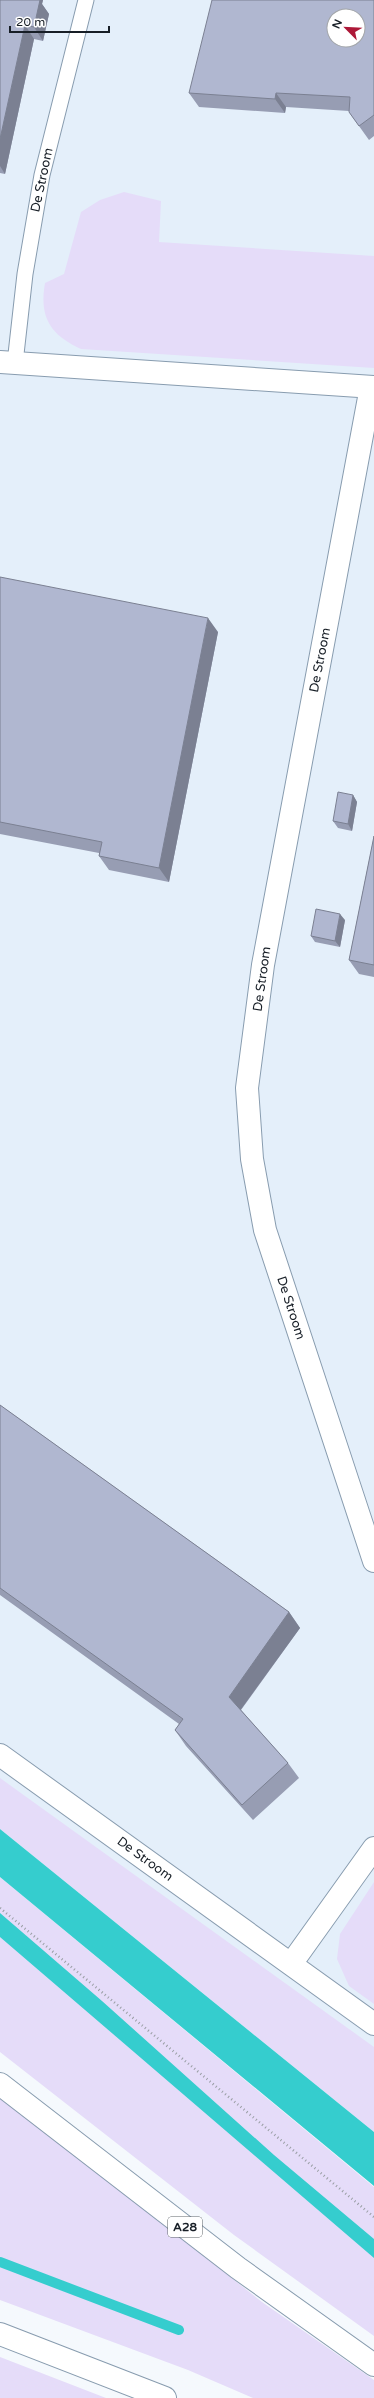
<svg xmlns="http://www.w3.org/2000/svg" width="374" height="2398" font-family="'Varela Round',sans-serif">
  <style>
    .built { fill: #e4effa; fill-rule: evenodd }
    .green { fill: #e5dcf9 }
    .water { fill: #35cdce }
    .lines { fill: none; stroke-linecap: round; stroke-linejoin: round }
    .stream { stroke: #35cdce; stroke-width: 10 }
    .service-casing { stroke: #889caf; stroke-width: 17 }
    .minor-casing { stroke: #889caf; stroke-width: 24 }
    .motorway-casing { stroke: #889caf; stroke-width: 24 }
    .path { stroke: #999ea4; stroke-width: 2.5; stroke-dasharray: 1 3; stroke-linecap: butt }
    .service { stroke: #fff; stroke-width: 15 }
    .minor { stroke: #fff; stroke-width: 22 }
    .motorway { stroke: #fff; stroke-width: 22 }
    .wall { fill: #979db3 }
    .shaded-wall { fill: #7b8092 }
    .building { fill: #b0b7d0; stroke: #7b8092; fill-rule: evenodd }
    .labels { text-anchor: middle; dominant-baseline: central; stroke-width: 3; stroke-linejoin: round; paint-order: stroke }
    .shield { fill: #fff; stroke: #5d6267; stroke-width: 1 }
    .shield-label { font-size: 12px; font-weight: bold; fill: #171e26 }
    .street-label { font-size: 13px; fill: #171e26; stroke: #fff }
  </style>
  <rect width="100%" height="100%" fill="#f5f9fd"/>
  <path class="built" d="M0,0h374v2056l-374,-267zM334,16h24v24h-24z"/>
  <path class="green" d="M124,192l37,9 -2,41 215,14v112l-293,-19c-31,-14 -42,-32 -36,-66l19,-9 17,-62 19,-12z
    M0,1778l374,269v85l-374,-303z
    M0,1877l374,310v149l-140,-101 -234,-183z
    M374,1882v122l-25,-18 -12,-27 3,-25z
    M0,2094l262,208 112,78v18h-121l-65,-28 -188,-70z
    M0,2357l106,41h-106z"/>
  <path class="water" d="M0,1829l374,303v54l-374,-309z
    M0,1913l102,88 172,154 100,84v19l-374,-321z"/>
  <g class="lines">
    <path class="stream" d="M0,2262l179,68"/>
    <g class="service-casing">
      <path id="service" d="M15,363l10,-89 17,-99 44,-175"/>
    </g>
    <g class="minor-casing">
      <path id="minor" d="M0,362l374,25
        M371,387l-108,578 -16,123 5,71 13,71 109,331
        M0,1755l374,269
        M291,1964l83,-116"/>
    </g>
    <g class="motorway-casing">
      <path id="motorway" d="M0,2084l238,184 136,97
        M0,2334l165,64"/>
    </g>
    <path class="path" d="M0,1908l374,309"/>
    <use href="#service" class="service"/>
    <use href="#minor" class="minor"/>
    <use href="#motorway" class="motorway"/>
  </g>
  <path class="wall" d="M0,0h43l-1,4 7,10 -6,27 -9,-2 -29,135 -5,-1z
    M374,0v136l-5,4 -20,-28v-1l-63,-4 -1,6 -86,-6 -10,-14z
    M0,577l218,55 -49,250 -60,-12 -10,-14v-3l-99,-19z
    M353,795l4,7 -5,29 -14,-3 -5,-7z
    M374,836v141l-15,-3 -10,-14z
    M345,920l-5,27 -25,-5 -4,-6z
    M0,1405l289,207 11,16 -59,82 47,53 11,15 -46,42 -67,-74 -11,-16 4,-6 -179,-129z"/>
  <path class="shaded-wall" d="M32,0h11l-1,4 7,10 -6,27 -9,-14z
    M25,25l9,14 -29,135 -5,-8v-27z
    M276,93l10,14 -1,6 -10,-14z
    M208,618l10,14 -49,250 -10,-14z
    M353,795l4,7 -5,29 -4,-7z
    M340,914l5,6 -5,27 -5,-6z
    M289,1612l11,16 -61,84 -10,-15z"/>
  <path class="building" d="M0,0h40l-6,27 -9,-2 -25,114z
    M212,0h162v115l-15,11 -10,-14 1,-15 -74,-4 -1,6 -86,-6zM334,16h24v24h-24z
    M0,577l208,41 -49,250 -60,-12 3,-14 -102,-20z
    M338,792l15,3 -5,29 -15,-3z
    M374,836v129l-25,-5z
    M316,909l24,5 -5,27 -24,-5z
    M0,1405l289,207 -60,85 59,66 -46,42 -67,-75 8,-11 -183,-131z"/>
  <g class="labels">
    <rect class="shield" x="168" y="2217" width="34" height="20" rx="3"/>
    <g class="shield-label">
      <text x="185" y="2227">A28</text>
    </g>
    <g class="street-label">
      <text transform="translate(42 180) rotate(-78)">De Stroom</text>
      <text transform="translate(320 660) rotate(-79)">De Stroom</text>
      <text transform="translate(262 979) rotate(-82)">De Stroom</text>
      <text transform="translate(291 1308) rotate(72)">De Stroom</text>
      <text transform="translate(145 1859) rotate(36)">De Stroom</text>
    </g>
  </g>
  <g transform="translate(346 28) rotate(294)"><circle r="19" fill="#ffffff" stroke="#a2a5a8"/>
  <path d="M0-3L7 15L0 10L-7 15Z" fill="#ad1838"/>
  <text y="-6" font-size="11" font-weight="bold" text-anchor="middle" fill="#171e26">N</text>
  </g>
  <path d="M10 26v6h99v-6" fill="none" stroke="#171e26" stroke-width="2"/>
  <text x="16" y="26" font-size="12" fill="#171e26" stroke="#ffffff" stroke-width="3" paint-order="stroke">20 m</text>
</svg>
